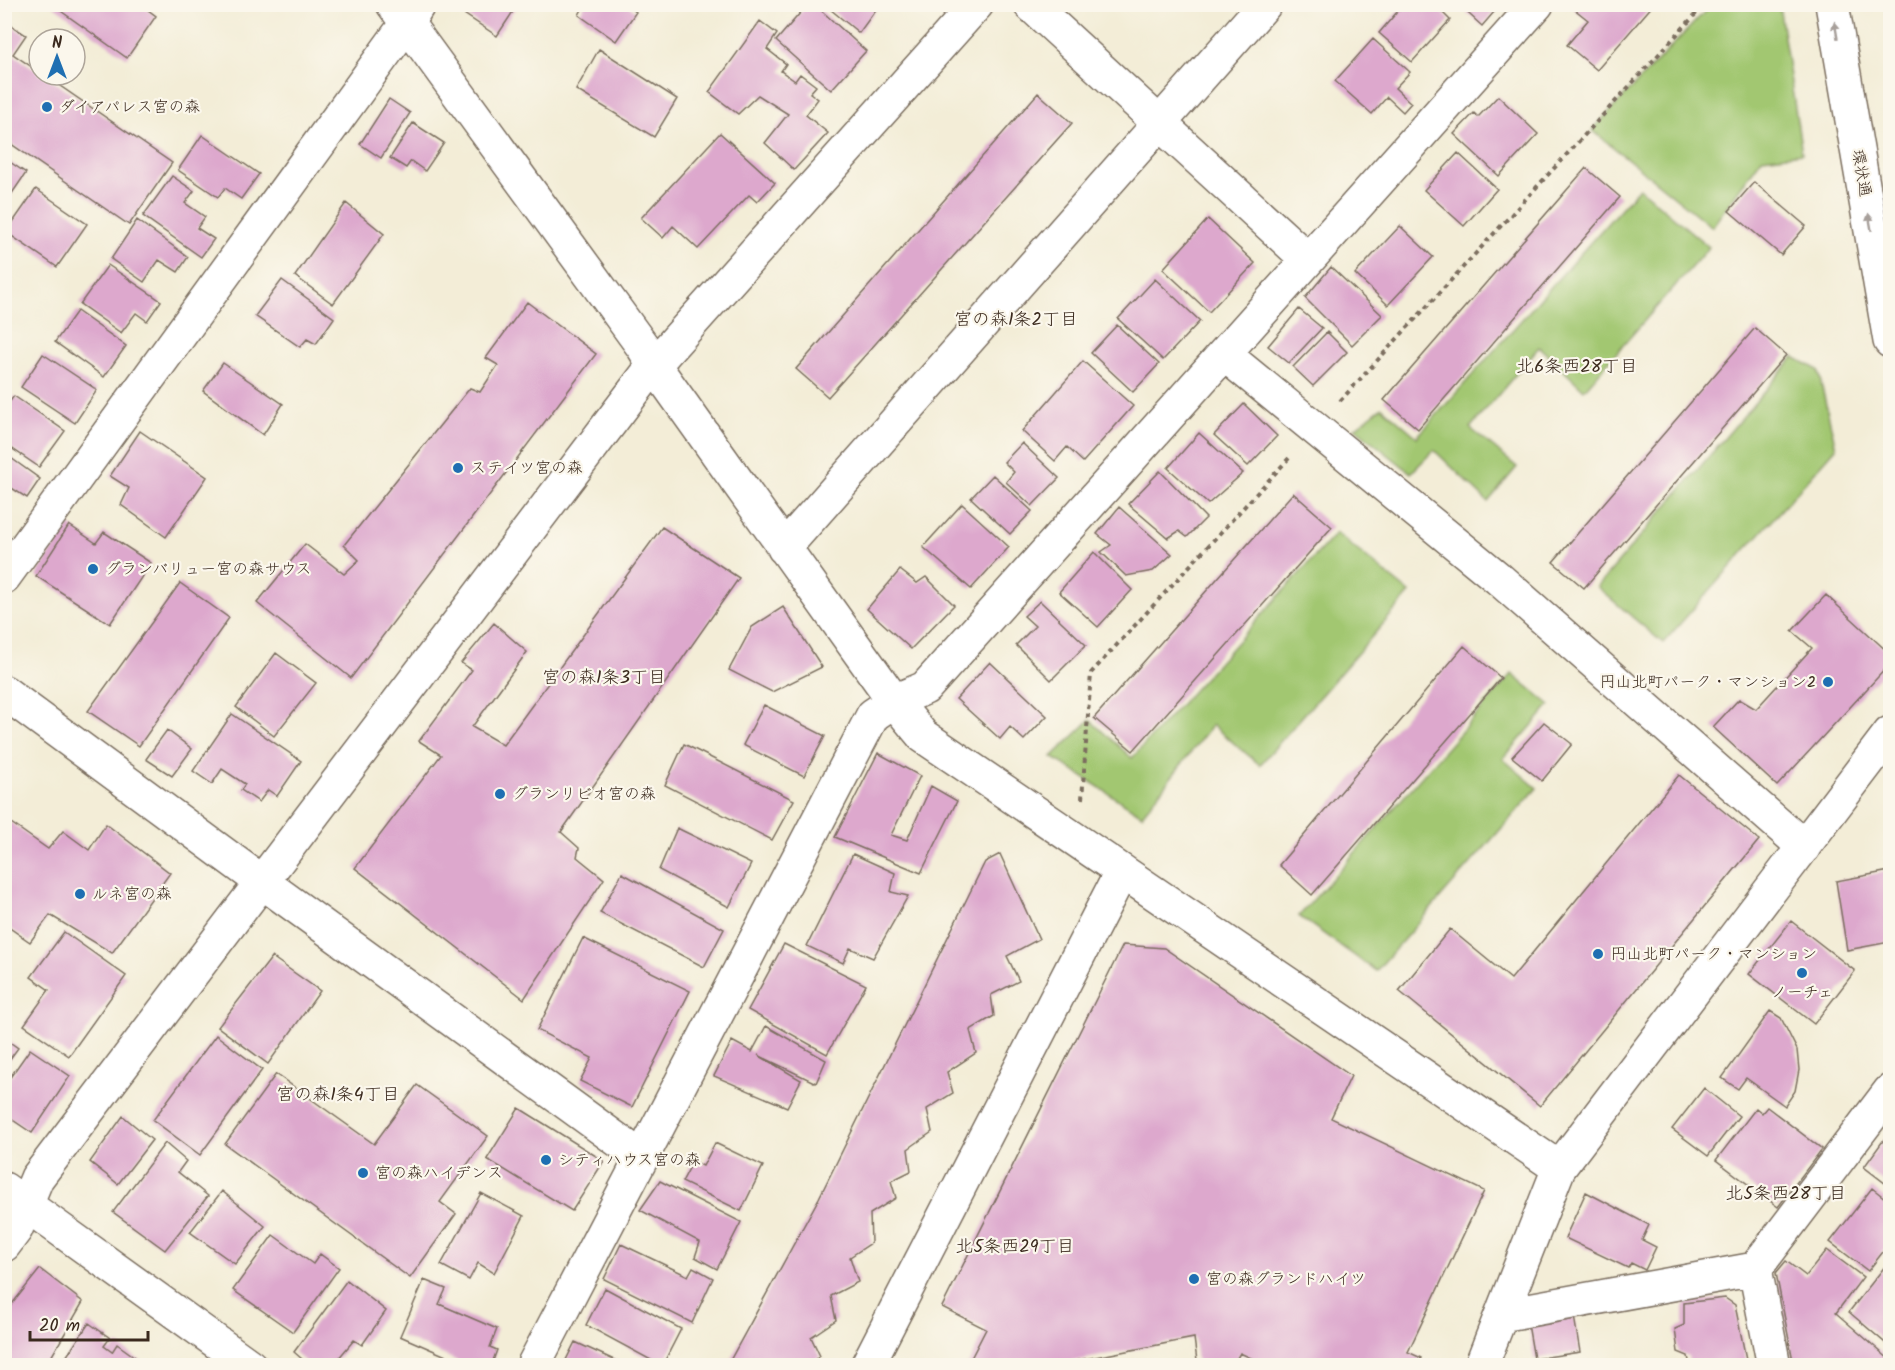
<svg xmlns="http://www.w3.org/2000/svg" width="1895" height="1370" font-family="Kalam,'Klee One',sans-serif">
  <style>
    .green { fill: #a2c771; stroke: #6e7848; stroke-width: 1.5 }
    .building { fill: #dda8cd }
    .lines { fill: none; stroke-linecap: round; stroke-linejoin: round }
    .minor-casing { stroke: #7b6e5f; stroke-width: 36 }
    .path { stroke: #7b6e5f; stroke-width: 4; stroke-dasharray: 4.5 4.5; stroke-linecap: butt }
    .minor { stroke: #fff; stroke-width: 33 }
    .oneway { fill: #a79f9a }
    .poi-dot { fill: #1f6fb2; stroke: #fbf7ec; stroke-width: 2 }
    .labels { text-anchor: middle; dominant-baseline: central; stroke-width: 4.5; stroke-linejoin: round; paint-order: stroke }
    .poi-label { font-size: 16px; fill: #3b2a1e; stroke: #fbf7ec; text-anchor: start }
    .street-label { font-size: 16px; fill: #3b2a1e; stroke: #fbf7ec }
    .neighbourhood-label { font-size: 18px; fill: #3b2a1e; stroke: #fbf7ec }
  </style>
  <rect width="100%" height="100%" fill="#fbf7ec"/>
  <filter id="ink" filterUnits="userSpaceOnUse"><feTurbulence type="fractalNoise" baseFrequency=".0167" numOctaves="2"/><feDisplacementMap in="SourceGraphic" scale="12" xChannelSelector="R" yChannelSelector="G"/><feConvolveMatrix kernelMatrix="1 2 1 2 8 2 1 2 1" color-interpolation-filters="sRGB"/></filter>
  <filter id="wash" filterUnits="userSpaceOnUse"><feTurbulence type="fractalNoise" baseFrequency=".008" numOctaves="4" result="noise"/><feDisplacementMap in="SourceGraphic" scale="24" xChannelSelector="R" yChannelSelector="G"/><feGaussianBlur stdDeviation="1.35" result="paint"/><feColorMatrix in="noise" values="0 0 0 0 0 0 0 0 0 0 0 0 0 0 0 0 0 1.4 0 .05"/><feComposite in="paint" operator="in"/></filter>
  <g filter="url(#wash)">
    <rect width="100%" height="100%" fill="#f3edd7"/>
    <path class="green" d="M1711,5h68l23,148 -40,5 -50,69 -120,-97z
      M1639,188l70,59 -125,143 -45,-43 -69,81 47,39 -29,35 -54,-52 -23,23 -56,-45 27,-21 35,30z
      M1794,357l24,13 18,78 -173,195 -66,-56z
      M1336,533l74,60 -150,172 -48,-40 -70,90 -90,-58 38,-37 42,38z
      M1512,674l38,31 -47,54 34,29 -161,183 -77,-55z"/>
    <g id="blocks">
      <path class="building" d="M51,4h89l16,12 -29,42z
        M453,4h65l-21,32 -45,-30z
        M585,4h41l10,8 -20,29 -37,-26z
        M808,4h6l52,47 -35,39 -55,-49z
        M824,4h56l-21,29z
        M1404,4h30l16,16 -38,42 -33,-29z
        M1458,4h43l-19,22z
        M1575,4h79l-57,66 -30,-25 21,-25 -15,-12z
        M4,21l22,14 -13,19 26,18v3h5l128,88 -43,62 -125,-86z
        M760,21l17,13 -10,15 19,15 -5,7 14,10 5,-7 16,12 -6,7 8,6 -12,16 22,18 -34,37 -29,-27 23,-29 -30,-19 -20,19 -29,-22z
        M1373,39l37,33 -15,16 16,15 -8,9 -16,-15 -15,17 -37,-33z
        M599,49l78,50 -23,38 -78,-47z
        M1038,93l34,30 -244,274 -32,-28z
        M1498,96l40,38 -39,42 -45,-42 20,-21 4,4z
        M389,99l21,14 -29,45 -21,-14z
        M413,123l31,20 -19,28 -14,-10 -5,7 -16,-10z
        M720,133l55,50 -18,19 -8,-7 -51,54 -25,-23 -10,12 -22,-20z
        M202,135l57,39 -18,25 -16,-11 -7,9 -40,-27z
        M1458,153l39,36 -33,37 -40,-36z
        M4,158l22,15 -22,32z
        M1586,168l34,29 -202,232 -34,-29z
        M172,176l22,15 -9,12 20,14 -8,11 17,11 -13,18 -58,-41z
        M1754,182l52,44 -25,29 -52,-44z
        M36,189l51,35 -30,43 -51,-35z
        M346,203l38,31 -51,70 -38,-28z
        M1208,219l47,44 -46,49 -46,-43z
        M137,220l51,37 -10,15 -19,-12 -15,22 -33,-23z
        M1400,226l33,31 -45,48 -33,-31z
        M108,265l53,36 -14,20 -11,-8 -15,20 -41,-29z
        M1331,267l51,48 -30,30 -47,-47z
        M1155,279l45,42 -37,39 -45,-41z
        M282,280l52,38 -18,26 -9,-5 -7,8 -45,-31z
        M527,302l69,52 -245,324 -94,-75 48,-59 39,30 15,-14 -15,-15 126,-157 10,4 18,-27 -12,-7z
        M1299,309l23,19 -33,35 -21,-17z
        M77,311l49,35 -22,31 -49,-35z
        M1117,325l42,39 -26,28 -42,-39z
        M1755,328l31,27 -202,233 -31,-26z
        M1327,332l20,20 -34,34 -20,-19z
        M43,354l54,36 -22,33 -54,-36z
        M1083,361l50,45 -50,56 -16,-15 -12,14 -33,-30z
        M223,363l60,41 -20,31 -60,-44z
        M14,396l51,35 -26,36 -35,-24v-34z
        M1244,404l33,32 -29,30 -34,-31z
        M140,431l67,46 -41,60 -45,-32 8,-17 -19,-12z
        M1199,433l44,40 -35,31 -40,-36z
        M1022,443l37,35 -27,28 -26,-24 8,-10 -10,-10z
        M4,453l36,26 -13,19 -20,-13 -3,4z
        M1160,471l46,47 -19,19 -8,-6 -11,7 -40,-34z
        M993,475l39,36 -22,23 -39,-36z
        M1293,493l39,34 -199,224 -39,-33z
        M962,504l47,43 -38,42 -48,-42z
        M1119,507l53,47 -19,17 -27,5 -25,-24 10,-7 -14,-11z
        M69,525l27,18 8,-11 47,31 -41,61 -74,-48z
        M662,527l77,51 -178,254 18,16 -2,9 27,22 -80,120 -169,-131 86,-113 -22,-14 53,-71 -11,-7 33,-40 33,29 -55,75 31,18z
        M1094,552l38,38 -34,37 -39,-35z
        M900,570l17,13 9,-6 28,28 -43,44 -44,-40z
        M180,583l49,35 -90,128 -51,-35z
        M1826,595l64,59v10l-113,122 -64,-59 26,-28 17,10 56,-61 -20,-17z
        M1040,601l46,44 -35,35 -35,-35 19,-19 -11,-10z
        M783,607l39,60 -50,25 -43,-22 23,-43z
        M1464,646l37,32 -189,217 -33,-30z
        M276,653l40,30 -42,53 -38,-29z
        M990,662l57,54 -23,24 -14,-13 -10,12 -44,-40z
        M764,705l61,31 -21,40 -61,-31z
        M232,714l69,47 -24,35 -9,-6 -9,12 -18,-12 4,-6 -23,-15 -10,15 -19,-13z
        M1544,722l28,22 -30,37 -30,-24z
        M167,730l25,19 -20,27 -26,-17z
        M684,744l110,56 -22,40 -107,-55z
        M878,753l42,23 -29,59 16,5 24,-54 26,15 -36,72 -86,-36z
        M1679,775l80,65 -219,266 -141,-115 51,-62 61,50z
        M4,818l44,31 15,-18 26,19 17,-26 64,49 -58,80 -62,-38 -20,27 -26,-18z
        M677,828l74,36 -22,43 -70,-37z
        M853,854l42,19 -4,19 17,4 -35,62 -23,-10 -7,15 -36,-17z
        M1000,854l39,85 -32,17 12,25 -28,14 3,21 -24,14 6,23 -29,19 6,21 -26,16 5,23 -24,17 3,22 -20,10 5,17 -26,16 1,29 -21,14 8,25 -27,14 5,24 -25,17 9,19 -12,10h-81l92,-168 166,-336z
        M1890,871v71l-43,8 -11,-69z
        M622,873l102,56 -20,38 -104,-54z
        M1791,921l64,50 -41,53 -65,-50z
        M64,932l62,44 -57,80 -45,-31 25,-35 -18,-13z
        M583,938l107,53 -58,116 -52,-26 12,-23 -55,-28z
        M784,944l82,41 -39,69 -79,-44z
        M1123,945l41,3 187,128 -20,42 153,73 -76,161 13,6 -3,8h-157l1,-3 -22,-10 -7,12 -36,-4 -3,-23 -145,28h-82l19,-37 -44,-22z
        M272,957l48,34 -52,73 -50,-37z
        M1770,1011l11,7 16,32 2,20 -4,21 -10,15 -39,-28 -8,11 -16,-11z
        M766,1026l60,34 -10,23 -58,-28 43,25 -14,27 -73,-31 18,-35 20,11z
        M216,1035l46,35 -62,85 -47,-35z
        M4,1038l14,10 -14,19z
        M30,1049l40,27 -38,57 -28,-19v-28z
        M276,1074l98,70 43,-59 71,51 -48,66 16,12 -46,64 -185,-134z
        M1704,1088l35,28 -31,40 -36,-27z
        M1767,1107l55,42 -44,58 -62,-47 40,-52 6,5z
        M519,1108l85,53 -32,50 -85,-52z
        M123,1116l29,24 -34,44 -28,-22z
        M1890,1131v56l-26,-20z
        M165,1143l21,18 -8,11 30,24 -43,54 -52,-38z
        M715,1143l48,23 -22,45 -59,-29 11,-21 10,5z
        M660,1181l81,41 -24,47 -22,-12 5,-15 -60,-32z
        M1872,1188l18,14v41l-22,28 -38,-29z
        M222,1191l43,35 -30,38 -45,-32z
        M1586,1192l63,33 -7,15 14,7 -11,23 -14,-7 -3,5 -63,-30z
        M481,1193l43,23 -30,57 -16,-10 -9,17 -28,-15z
        M273,1235l40,29 7,-10 19,14 -46,64 -60,-42z
        M621,1244l67,32 5,-9 20,11 -21,45 -88,-44z
        M1827,1250l36,27 -27,36 54,47v6h-96l-18,-93 10,-12 20,15z
        M1890,1260v87l-41,-35z
        M40,1269l43,33 -37,64h-42v-52z
        M347,1280l39,31 -24,34 -8,-5 -22,26h-22l-16,-14z
        M424,1280l22,9 -7,15 58,25 -7,18 7,3 -6,16h-22l-69,-30z
        M605,1288l76,41 -19,37 -76,-41z
        M1725,1298l10,7 12,59 -57,2 -2,-10 -10,-4 -3,-23 9,-4v-22z
        M1574,1316l6,36 -46,7 -6,-35z
        M89,1323l21,15 -6,8 8,6 5,-8 25,18 -2,4h-80z
        M575,1342l52,24h-64z"/>
    </g>
  </g>
  <g filter="url(#ink)">
    <use href="#blocks" fill-opacity="0" stroke="#7b6e5f" stroke-width="1.5"/>
    <g class="lines">
      <g class="minor-casing">
        <path id="minor" d="M393,4l250,343 11,18 240,336 29,35 636,432
          M1030,4l278,256
          M1832,4l58,337
          M1224,354l275,225 305,268
          M784,548l481,-544
          M4,577l403,-554 11,-18
          M4,692l239,176 398,289
          M4,1189l246,177
          M4,1245l12,-16 21,-51 617,-813 323,-361
          M1501,1315l254,-46
          M533,1366l340,-651 21,-14 31,-13 612,-684
          M867,1366l255,-495
          M1481,1366l78,-198 331,-435
          M1774,1366l-19,-97 135,-178"/>
      </g>
      <path class="path" d="M1340,401l365,-397
        M1082,799l9,-126 200,-217"/>
      <use href="#minor" class="minor"/>
    </g>
    <defs><path id="oneway-solid" d="M-6-.8H1V-3.2L6.5 0L1 3.2V.8H-6Z" transform="scale(1.5)"/></defs>
    <g class="oneway">
      <use href="#oneway-solid" transform="translate(1836 30) rotate(-100)"/>
      <use href="#oneway-solid" transform="translate(1870 222) rotate(-100)"/>
    </g>
  </g>
  <g class="poi-dot">
    <circle cx="47" cy="107" r="6"/>
    <circle cx="458" cy="468" r="6"/>
    <circle cx="93" cy="569" r="6"/>
    <circle cx="1828" cy="682" r="6"/>
    <circle cx="500" cy="794" r="6"/>
    <circle cx="80" cy="894" r="6"/>
    <circle cx="1598" cy="954" r="6"/>
    <circle cx="1802" cy="973" r="6"/>
    <circle cx="546" cy="1160" r="6"/>
    <circle cx="363" cy="1173" r="6"/>
    <circle cx="1194" cy="1279" r="6"/>
  </g>
  <g class="labels">
    <g class="poi-label">
      <text x="59" y="107">ダイアパレス宮の森</text>
      <text x="470" y="468">ステイツ宮の森</text>
      <text x="105" y="569">グランバリュー宮の森サウス</text>
      <text x="1816" y="682" text-anchor="end">円山北町パーク・マンション2</text>
      <text x="512" y="794">グランリビオ宮の森</text>
      <text x="92" y="894">ルネ宮の森</text>
      <text x="1610" y="954">円山北町パーク・マンション</text>
      <text x="1802" y="992" text-anchor="middle">ノーチェ</text>
      <text x="558" y="1160">シティハウス宮の森</text>
      <text x="375" y="1173">宮の森ハイデンス</text>
      <text x="1206" y="1279">宮の森グランドハイツ</text>
    </g>
    <g class="street-label">
      <text transform="translate(1861 173) rotate(80)">環状通</text>
    </g>
    <g class="neighbourhood-label">
      <text x="1016" y="320">宮の森1条2丁目</text>
      <text x="1577" y="367">北6条西28丁目</text>
      <text x="604" y="678">宮の森1条3丁目</text>
      <text x="338" y="1095">宮の森1条4丁目</text>
      <text x="1786" y="1194">北5条西28丁目</text>
      <text x="1015" y="1247">北5条西29丁目</text>
    </g>
  </g>
  <rect width="1895" height="1370" fill="none" stroke="#fbf7ec" stroke-width="24"/>
  <g transform="translate(57 57)"><circle r="28" fill="#fbf7ec" stroke="#aea59a" stroke-width="1.5"/>
  <path d="M0-4.5L10 22L0 15L-10 22Z" fill="#1f6fb2"/>
  <text y="-9" font-size="16" font-weight="bold" text-anchor="middle" fill="#3b2a1e">N</text>
  </g>
  <path d="M30 1331v9h118v-9" fill="none" stroke="#3b2a1e" stroke-width="3"/>
  <text x="39" y="1331" font-size="18" fill="#3b2a1e" stroke="#fbf7ec" stroke-width="4.5" paint-order="stroke">20 m</text>
</svg>
